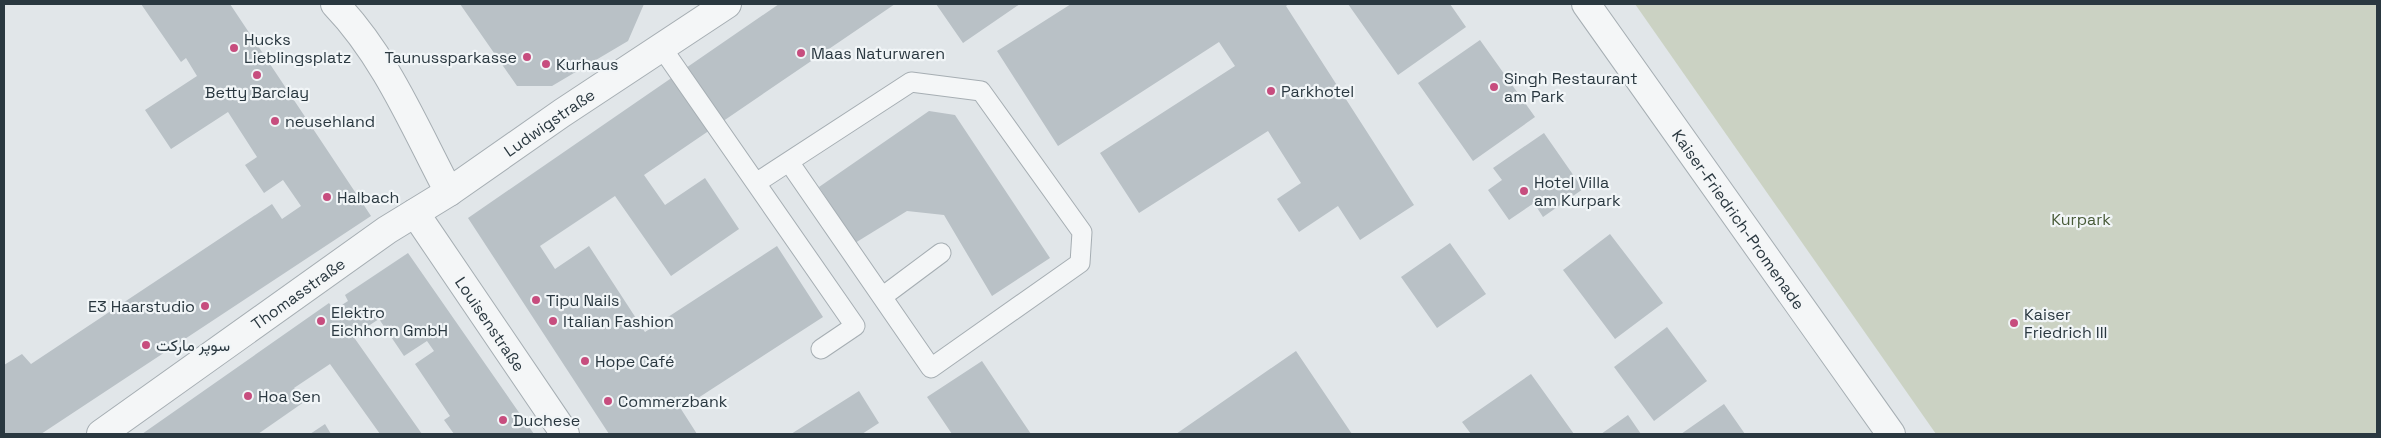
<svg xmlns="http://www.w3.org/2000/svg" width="2381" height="438" font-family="'Space Grotesk',Vazirmatn,sans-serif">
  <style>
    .green { fill: #cbd2c3 }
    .building { fill: #b9c1c6 }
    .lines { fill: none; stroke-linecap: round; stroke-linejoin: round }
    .lane-casing { stroke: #a6aeb3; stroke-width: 21 }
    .street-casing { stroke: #a6aeb3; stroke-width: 30 }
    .lane { stroke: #f4f6f7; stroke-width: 19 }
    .street { stroke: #f4f6f7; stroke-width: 28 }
    .poi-dot { fill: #c74d7e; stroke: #f1f5f7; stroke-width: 2 }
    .labels { text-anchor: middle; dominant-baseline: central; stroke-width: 4.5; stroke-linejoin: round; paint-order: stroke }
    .poi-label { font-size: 16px; fill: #2a3840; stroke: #f1f5f7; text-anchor: start }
    .street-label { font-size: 16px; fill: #2a3840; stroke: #f1f5f7 }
    .park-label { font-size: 16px; fill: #485b38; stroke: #f1f5f7 }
  </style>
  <rect width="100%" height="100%" fill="#e1e6e9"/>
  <path class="green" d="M1635,4h742v430h-441z"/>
  <path class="building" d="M141,4h89l141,212 -330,218h-37v-69l18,-11 9,10 241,-160 10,15 19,-13 -18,-26 -19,13 -19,-28 12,-8 -29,-45 -57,37 -26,-39 52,-34 -11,-18 -5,4z
    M460,4h184l-16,37 -76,45h-35z
    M779,4h116l-251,171 21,30 40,-27 34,51 -68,47 -56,-80 -75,50 15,23 34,-23 56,86 132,-86 46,71 -142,92 16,25h-88l-141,-216z
    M936,4h84l-57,39z
    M1071,4h218l-3,2 128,199 -54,35 -22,-34 -39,26 -22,-33 24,-16 -33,-52 -129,82 -39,-60 135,-87 -16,-24 -161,104 -61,-95z
    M1348,4h102l16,23 -68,48z
    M1480,40l55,77 -62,44 -55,-78z
    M929,111l26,4 95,143 -58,38 -48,-81 -37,-4 -52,32 -36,-56z
    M1544,133l39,56 -40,28 -9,-14 -25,17 -21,-30 14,-10 -9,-12z
    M1610,234l53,69 -48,36 -52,-69z
    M1450,243l36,51 -49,34 -36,-51z
    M408,253l126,181h-80l-10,-14 6,-4 -35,-52 19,-13 -7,-10 -23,15 -25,-37 -26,17 69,98h-42l-50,-70 -36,24 10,14 -46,32h-116l187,-131 5,7 14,-9 -3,-6z
    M1667,327l40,54 -53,40 -40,-54z
    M1296,351l56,83h-176z
    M982,361l49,73h-79l-25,-37z
    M1531,374l43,60h-103l-9,-12z
    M859,391l20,32 -17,11h-71z
    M1724,404l21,30h-64z
    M1628,415l13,19h-40z
    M325,424l6,10h-21z"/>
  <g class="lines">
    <g class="lane-casing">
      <path id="lane" d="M662,48l193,278 -34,23
        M756,183l155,-101 70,9 101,141 -2,31 -149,105 -142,-206
        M882,297l59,-44"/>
    </g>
    <g class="street-casing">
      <g id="street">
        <path d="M335,4c51,53 80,124 114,188"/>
        <path id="s1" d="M1586,4l305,430"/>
        <path id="s2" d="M415,213l150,221"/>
        <path id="s3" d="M101,434l286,-204 62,-38 113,-79 165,-109"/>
      </g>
    </g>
    <use href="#lane" class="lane"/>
    <use href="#street" class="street"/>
  </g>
  <g class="poi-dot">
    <circle cx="234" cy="48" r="5"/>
    <circle cx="801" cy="53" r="5"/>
    <circle cx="527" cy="57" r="5"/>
    <circle cx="546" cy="64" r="5"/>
    <circle cx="257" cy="75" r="5"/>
    <circle cx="1494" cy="87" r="5"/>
    <circle cx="1271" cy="91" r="5"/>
    <circle cx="275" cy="121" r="5"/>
    <circle cx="1524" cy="191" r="5"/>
    <circle cx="327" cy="197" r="5"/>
    <circle cx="536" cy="300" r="5"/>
    <circle cx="205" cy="306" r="5"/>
    <circle cx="321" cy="321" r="5"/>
    <circle cx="553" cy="321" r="5"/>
    <circle cx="2014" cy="323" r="5"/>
    <circle cx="146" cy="345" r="5"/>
    <circle cx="585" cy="361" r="5"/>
    <circle cx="248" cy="396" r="5"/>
    <circle cx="608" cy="401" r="5"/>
    <circle cx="503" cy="420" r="5"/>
  </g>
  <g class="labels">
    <g class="poi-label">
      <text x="244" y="39">Hucks<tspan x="244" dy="18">Lieblingsplatz</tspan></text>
      <text x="811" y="53">Maas Naturwaren</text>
      <text x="517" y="57" text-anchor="end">Taunussparkasse</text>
      <text x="556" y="64">Kurhaus</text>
      <text x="1504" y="78">Singh Restaurant<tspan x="1504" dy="18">am Park</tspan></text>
      <text x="1281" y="91">Parkhotel</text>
      <text x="257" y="92" text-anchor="middle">Betty Barclay</text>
      <text x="285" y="121">neusehland</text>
      <text x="1534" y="182">Hotel Villa<tspan x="1534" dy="18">am Kurpark</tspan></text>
      <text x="337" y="197">Halbach</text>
      <text x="546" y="300">Tipu Nails</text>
      <text x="195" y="306" text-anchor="end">E3 Haarstudio</text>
      <text x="331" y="312">Elektro<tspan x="331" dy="18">Eichhorn GmbH</tspan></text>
      <text x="2024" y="314">Kaiser<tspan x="2024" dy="18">Friedrich III</tspan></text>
      <text x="563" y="321">Italian Fashion</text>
      <text x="156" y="345">سوپر مارکت</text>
      <text x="595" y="361">Hope Café</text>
      <text x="258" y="396">Hoa Sen</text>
      <text x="618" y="401">Commerzbank</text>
      <text x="513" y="420">Duchese</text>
    </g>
    <g class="street-label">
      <text stroke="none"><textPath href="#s3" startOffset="546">Ludwigstraße</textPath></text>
      <text stroke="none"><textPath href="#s1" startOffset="264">Kaiser-Friedrich-Promenade</textPath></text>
      <text stroke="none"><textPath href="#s3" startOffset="242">Thomasstraße</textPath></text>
      <text stroke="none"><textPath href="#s2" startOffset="134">Louisenstraße</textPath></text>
    </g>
    <g class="park-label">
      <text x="2081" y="219">Kurpark</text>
    </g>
  </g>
  <rect width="2381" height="438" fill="none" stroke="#2a3840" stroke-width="10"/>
</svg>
